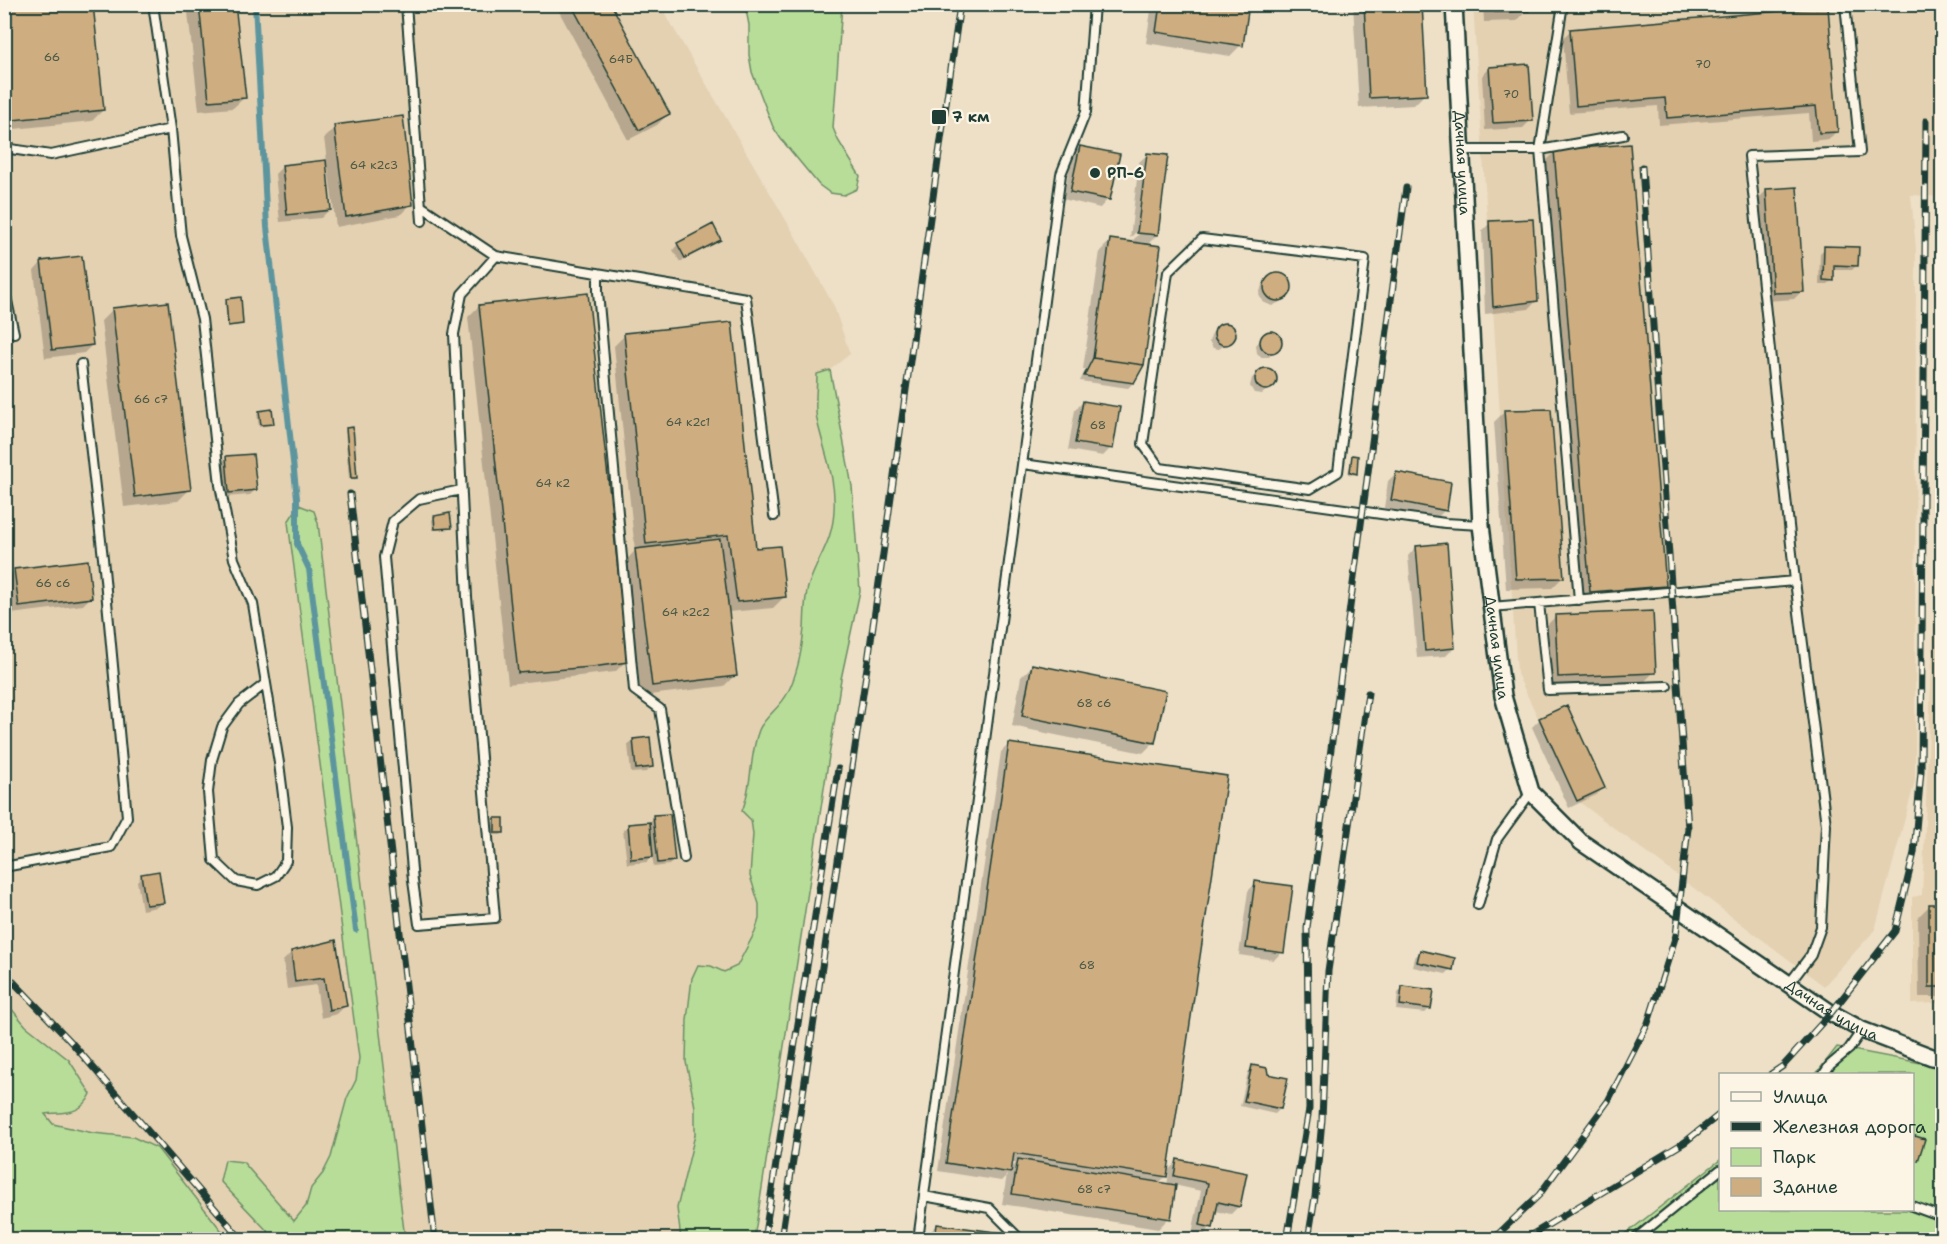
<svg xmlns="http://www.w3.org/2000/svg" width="1947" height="1244" font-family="'Shantell Sans',sans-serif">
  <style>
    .built { fill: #e4d1b2 }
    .green { fill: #b8dd98; stroke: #6c8d66; stroke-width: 1.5 }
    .shadow { fill: #0003; fill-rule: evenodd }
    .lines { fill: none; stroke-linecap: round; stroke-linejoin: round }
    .stream { stroke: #5c959e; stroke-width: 6 }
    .building { fill: #ceae81; stroke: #1f3d34; stroke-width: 1.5 }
    .service-casing { stroke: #1f3d34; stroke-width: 12 }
    .minor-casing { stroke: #1f3d34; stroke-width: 20 }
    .service { stroke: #fcf5e5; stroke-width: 8 }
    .minor { stroke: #fcf5e5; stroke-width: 15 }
    .rail-casing { stroke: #1f3d34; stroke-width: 7 }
    .rail { stroke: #fcf5e5; stroke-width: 4.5; stroke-dasharray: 14; stroke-linecap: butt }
    .poi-dot { fill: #1f3d34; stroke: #fcf5e5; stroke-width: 2 }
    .labels { text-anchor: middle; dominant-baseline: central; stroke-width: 4.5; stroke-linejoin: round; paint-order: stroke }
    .number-label { font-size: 12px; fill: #4b5947 }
    .poi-label { font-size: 15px; font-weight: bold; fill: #1f3d34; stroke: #fcf5e5; text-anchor: start }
    .street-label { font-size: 15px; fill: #1f3d34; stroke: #fcf5e5 }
  </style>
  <rect width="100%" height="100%" fill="#eee0c7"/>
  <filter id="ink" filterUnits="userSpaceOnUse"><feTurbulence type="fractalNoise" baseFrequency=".0167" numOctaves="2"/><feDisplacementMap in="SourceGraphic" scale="12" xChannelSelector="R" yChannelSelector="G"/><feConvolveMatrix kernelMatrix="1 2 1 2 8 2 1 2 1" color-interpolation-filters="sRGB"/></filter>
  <g filter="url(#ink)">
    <path class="built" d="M4,5h656l133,227 41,74 16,48 -20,16 -13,4 -1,30 1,15 15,58 2,43 -7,27 -8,13 -23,110 -10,26 -8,12 -11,10 -20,81 -5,12 9,9 2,14 -3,42 9,28v15l-4,13 -18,35 -13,5 -13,-6 -19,12 -5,42 -1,42 9,45v28l-8,28 -10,58 4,18h-453l-71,-91 -24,-11 -40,-4 -40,-8 -9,-11 29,-2 18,-18 -22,-34 -43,-34 -21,-26z
      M1473,5h469v192l-31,-2 5,54 -1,532 -40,149 -51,56 -246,-185 -61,-127z
      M1942,426v577l-30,1v-107l10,-2z"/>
    <path class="green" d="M745,5h97l-9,123 5,12 22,36 -3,13 -13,6 -14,-2 -11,-8 -38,-46 -8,-12 -21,-55 -3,-17v-30z
      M830,370l22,116 8,105 -19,88 -87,560h-73l-4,-31 18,-73v-28l-9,-45 1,-42 5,-42 6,-13 13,1 13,6 13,-6 18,-34 4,-13v-15l-9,-28 3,-42 -2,-14 -9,-9c11,-26 7,-56 17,-81 6,-14 21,-22 28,-36 10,-19 15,-44 17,-66 1,-14 0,-27 4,-41 9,-29 25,-45 26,-77 2,-32 -10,-59 -17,-90 -3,-14 0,-31 0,-46z
      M299,505l15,6 4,12 87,716h-130l-55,-58 5,-21 18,2 51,59 12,-15 5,-18 12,-15 8,-16 16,-59 9,-18 3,-22 -71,-536z
      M4,1000l22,26 43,34 22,34c-10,21 -25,18 -46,20l8,10 40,9 40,4 24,11 71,91h-223z
      M1837,1047l105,20v172l-324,1 102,-80v50h192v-136h-96z"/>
    <path class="shadow" d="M4,4l99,106 -11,11 -88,9z
      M187,4h47l10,94 -11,10 -34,3z
      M555,4h54l59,110 -11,11 -29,15z
      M1152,4h96l-7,41 -11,11 -84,-13z
      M1353,4h67l5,90 -11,11 -55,3z
      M1483,4h44v6l-10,11 -33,1z
      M1827,9l10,122 -8,8 -18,2 -2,-28 -150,12 -1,-19 -89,7 -6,-75 8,-8z
      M1490,68l41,52 -8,8 -38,2 -3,-54z
      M335,127l76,77 -11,11 -64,12 -8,-60h-3l4,43 -8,8 -41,4 -5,-48 8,-8 44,-5 -3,-23z
      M1080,147l28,52 -8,9 -37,-9 9,-44z
      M1555,152l110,433 -11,11 -74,6 -36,-439z
      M1148,154l9,81 -8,8 -11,-1 -5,141 -5,5 -48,-7 6,-12h-3l17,-118 11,-11 19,3 14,-14 -2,-3 -12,12 9,-76z
      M1767,190l35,101 -8,8 -28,2 -7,-103z
      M1490,223l47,77 -8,9 -44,5 -3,-83z
      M719,239l-5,5 -34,18 -7,-12 5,-6z
      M1825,248l32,17 -5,5h-19l-1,10 -5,5h-8l1,-32z
      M42,262l50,83 -8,8 -39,5 -11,-87z
      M1278,275l9,4 3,7 -3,10 -5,5 -10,5 -9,-4 -4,-7 3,-10 6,-6z
      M227,301l14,22 -2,2 -12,2 -2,-24z
      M479,306l147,355 -11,11 -107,12 -40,-367z
      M112,310l77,180 -11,11 -54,6 -23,-186z
      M1225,324l5,2 4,7 -2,7 -13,9 -6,-1 -4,-7 3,-8z
      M1273,333l6,4 1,8 -11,12h-8l-4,-4 -1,-8 9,-11z
      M625,335l159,262 -11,11 -45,4 7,63 -11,11 -83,10 -16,-135 10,-10 -21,-205z
      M1264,369l7,2 4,7 -2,7 -11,9 -8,-1 -4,-7 2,-8z
      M1083,402l28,46 -8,8 -35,-6 7,-40z
      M1505,411l58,166 -11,11 -46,1 -12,-167z
      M260,412l12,11 -2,2 -11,2 -2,-13z
      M347,429l9,49 -2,2 -5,-1 -4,-48z
      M1942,444v61h-8l1,-54z
      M227,457l28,33 -5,5 -25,2 -3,-35z
      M1353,457l3,16 -2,2 -6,-1 3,-15z
      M1396,473l49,37 -8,8 -53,-10 4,-27z
      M434,518l16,9 -2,2 -15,1 -1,-10z
      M1942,535v479h-4v-17h-19l-1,-80 11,-11h10z
      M1416,547l38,101 -8,8 -29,2 -9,-102z
      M15,570l76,27 -8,8 -72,9 -4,-36z
      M1556,616l98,56 -11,11 -96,4 -2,-60z
      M1032,666l122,76 -11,11 -131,-27 9,-49z
      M1540,719l64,68 -8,8 -27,13 -37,-81z
      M633,740l19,27 -6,5 -15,1 -3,-28z
      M1009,744l157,428 12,-11 61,45 -8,8 -16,-3 -4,16 -8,9 -11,-3 9,-42 -27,-6 -5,33 -11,11 -156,-25 5,-29 -6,6 -63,-10 63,-419zM1011,1162l5,1 -6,7zM1169,1173l-2,12 -9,-1z
      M654,817l20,43 -5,5 -15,2 -2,-11 -5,6 -20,2 -4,-34 6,-5 20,-2z
      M495,820l8,12 -2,3h-8v-13z
      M142,875l20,27 -5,5 -15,3 -5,-29z
      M1256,883l26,69 -8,8 -35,-5 9,-64z
      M334,942l11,64 -8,8 -16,4 -5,-33 -29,4 -4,-28 8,-8z
      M1420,952l31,17 -5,5 -33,-7 2,-10z
      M1403,988l27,20 -5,5 -29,-3 2,-17z
      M1253,1067l27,42 -5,5 -35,-8 8,-34z
      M937,1225l63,15h-74v-4z"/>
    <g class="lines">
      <path class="stream" d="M255,4l12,223 30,271v46l12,25 47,361"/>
    </g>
    <path class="building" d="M4,4h89l11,106 -100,11z
      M199,4h36l11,94 -37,3z
      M571,4h40l59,110 -31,16z
      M1160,4h89l-6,42 -87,-14z
      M1364,4h58l5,91 -58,3z
      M1494,4h35v7l-34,1z
      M1828,7l10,125 -19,1 -3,-27 -149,12 -2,-20 -89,8 -6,-77z
      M1529,64l4,57 -40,2 -4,-56z
      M403,116l10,89 -67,12 -12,-92z
      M1630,144l36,442 -76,6 -36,-442z
      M1080,146l40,8 -10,46 -40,-8z
      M1147,153l21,2 -10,80 -21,-2z
      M326,160l5,50 -44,5 -5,-50z
      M1797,187l7,105 -31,1 -7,-104z
      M1533,219l5,82 -45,6 -4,-86z
      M713,224l8,16 -36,18 -8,-15z
      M1110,239l51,7 -17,119 -51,-7z
      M1824,246l35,1 -1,19 -24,-1v16l-11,-1z
      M82,256l11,89 -41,5 -11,-89z
      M1264 287a14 14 0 1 1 28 0a14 14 0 1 1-28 0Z
      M588,293l40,369 -36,5 -74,6 -39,-368z
      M241,297l2,27 -15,2 -2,-27z
      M168,302l23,188 -56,7 -23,-189z
      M732,322l24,226 24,-2 6,51 -49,5 -9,-67 -82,9 -22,-211z
      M1214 334a11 11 0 1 1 22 0a11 11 0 1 1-22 0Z
      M1260 342a11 11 0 1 1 22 0a11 11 0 1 1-22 0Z
      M1093,358l51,7 -10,18 -50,-7z
      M1255 379a11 11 0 1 1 22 0a11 11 0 1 1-22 0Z
      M1083,401l37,6 -7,42 -38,-6z
      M272,409l2,15 -13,1 -2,-14z
      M1551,409l13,169 -48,1 -12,-169z
      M353,427l4,51h-6l-5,-50z
      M253,454l4,36 -28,3 -3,-37z
      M1352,455l6,1 -1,18 -7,-2z
      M1396,472l55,10 -4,29 -56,-11z
      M450,513l2,15 -17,1 -1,-13z
      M720,539l17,137 -85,10 -17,-137z
      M1447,543l8,105 -30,3 -9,-105z
      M88,560l4,38 -73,9 -5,-38z
      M1653,611l3,62 -98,4 -3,-62z
      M1032,664l134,27 -11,52 -133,-27z
      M1567,705l38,83 -28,13 -38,-83z
      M650,737l3,30 -17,2 -3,-30z
      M1009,743l218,33 -60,401 -153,-24 -3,20 -65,-10z
      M670,814l5,47 -17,2 -5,-48z
      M495,818h9v15h-9z
      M650,822l3,35 -22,2 -3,-35z
      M159,871l5,32 -18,2 -5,-31z
      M1255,881l38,5 -9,67 -38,-5z
      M1929,904h13v83h-13z
      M336,940l11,66 -18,4 -5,-32 -29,4 -4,-31z
      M1420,950l35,8 -2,12 -36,-8z
      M1402,986l32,4 -3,19 -31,-4z
      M4,1042l6,32 -6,1z
      M1252,1065l15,3 1,6 20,4 -7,31 -37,-8z
      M1912,1135l13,4 -7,22 -6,-1z
      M1018,1159l158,26 -5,34 -159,-25z
      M1177,1159l70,14 -7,34 -22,-5 -5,26 -13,-3 8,-42 -34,-7z
      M937,1224l65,9v7h-67z"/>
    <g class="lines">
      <g class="service-casing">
        <path id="service" d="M153,4l18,125 10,107 21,83 18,166 14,74 19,45 26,159 8,64 -1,34 -10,15 -18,9 -22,-4 -22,-21 -6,-68 4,-32 10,-33 17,-23 26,-20
          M406,4l16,217
          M1563,4l-23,146 39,450
          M4,148l47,7 120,-26
          M1461,150h79l83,-15
          M421,206l75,50 250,42 28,218
          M1202,239l163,20 -27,213 -28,17 -150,-21 -17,-24 25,-172z
          M598,273v19l36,398 26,19 24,149
          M4,287l10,46
          M1023,464l422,59 36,2
          M461,490l-42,9 -26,22 -9,36 29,324 6,43 76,-6 -28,-321 -13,-263 8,-40 34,-38
          M1539,603l9,87 119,-4
          M1491,607l304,-26
          M4,867l107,-20 16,-30 -24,-259 -22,-194
          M1478,905l19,-66 34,-47
          M1789,984l22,-29 10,-28 5,-102 -31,-244 -46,-425 111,-4 -15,-148
          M1824,1074l6,-9 19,-16 13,-19
          M924,1196l65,12 30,30 5,2
          M1912,1206l30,11
          M918,1240l143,-1066 25,-62 8,-108
          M1634,1240l86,-70"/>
      </g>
      <g class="minor-casing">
        <g id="minor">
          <path id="s1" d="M1454,4l27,521 22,171 28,96 50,50 250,171 31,17 70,27 10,1"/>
        </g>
      </g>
      <use href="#service" class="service"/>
      <use href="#minor" class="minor"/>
      <g class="rail-casing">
        <path id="rail" d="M350,494l85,746
          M4,972l68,71 170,197
          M1771,1074l12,-8 48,-53 64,-82 19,-78 7,-82 5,-650
          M764,1240l74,-471
          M781,1240l88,-586 91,-650
          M1287,1240l22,-131 -2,-181 99,-740
          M1308,1240l7,-43 7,-77 6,-149 40,-278
          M1492,1240l47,-45 69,-94 40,-78 28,-88 12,-107 -46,-661
          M1523,1240l162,-98 35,-28"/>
      </g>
      <use href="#rail" class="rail"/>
    </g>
  </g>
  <g class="poi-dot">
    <rect x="931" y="109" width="16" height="16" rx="3"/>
    <circle cx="1095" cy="173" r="6"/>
  </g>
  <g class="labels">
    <g class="number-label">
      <text x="52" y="57">66</text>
      <text x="621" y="59">64Б</text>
      <text x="1703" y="64">70</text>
      <text x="1511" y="94">70</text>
      <text x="374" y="165">64 к2с3</text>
      <text x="151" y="399">66 с7</text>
      <text x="688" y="422">64 к2с1</text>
      <text x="1098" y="425">68</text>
      <text x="553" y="483">64 к2</text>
      <text x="53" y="583">66 с6</text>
      <text x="686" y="612">64 к2с2</text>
      <text x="1094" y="703">68 с6</text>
      <text x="1087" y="965">68</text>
      <text x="1094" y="1189">68 с7</text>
    </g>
    <g class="poi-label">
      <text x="952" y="117">7 км</text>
      <text x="1107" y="173">РП-6</text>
    </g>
    <g class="street-label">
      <text stroke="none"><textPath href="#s1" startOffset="159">Дачная улица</textPath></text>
      <text stroke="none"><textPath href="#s1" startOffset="645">Дачная улица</textPath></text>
      <text stroke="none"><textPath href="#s1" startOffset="1167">Дачная улица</textPath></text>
    </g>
  </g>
  <rect width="1947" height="1244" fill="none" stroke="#fcf5e5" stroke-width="24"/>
  <rect x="12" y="12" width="1923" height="1220" fill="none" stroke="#1f3d34" stroke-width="2" filter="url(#ink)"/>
  <rect x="1719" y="1073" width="195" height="138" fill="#fcf5e5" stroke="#a4ab9e" stroke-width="1.5"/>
  <rect x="1731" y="1092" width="30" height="9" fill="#fcf5e5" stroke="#a4ab9e" stroke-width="1.5"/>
  <text x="1773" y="1103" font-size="18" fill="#1f3d34">Улица</text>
  <rect x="1731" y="1122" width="30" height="9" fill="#1f3d34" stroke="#a4ab9e" stroke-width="1.5"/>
  <text x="1773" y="1133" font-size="18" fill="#1f3d34">Железная дорога</text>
  <rect x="1731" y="1148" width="30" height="18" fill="#b8dd98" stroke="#a4ab9e" stroke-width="1.5"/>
  <text x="1773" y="1163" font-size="18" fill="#1f3d34">Парк</text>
  <rect x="1731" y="1178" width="30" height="18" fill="#ceae81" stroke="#a4ab9e" stroke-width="1.5"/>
  <text x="1773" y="1193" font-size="18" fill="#1f3d34">Здание</text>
</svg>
